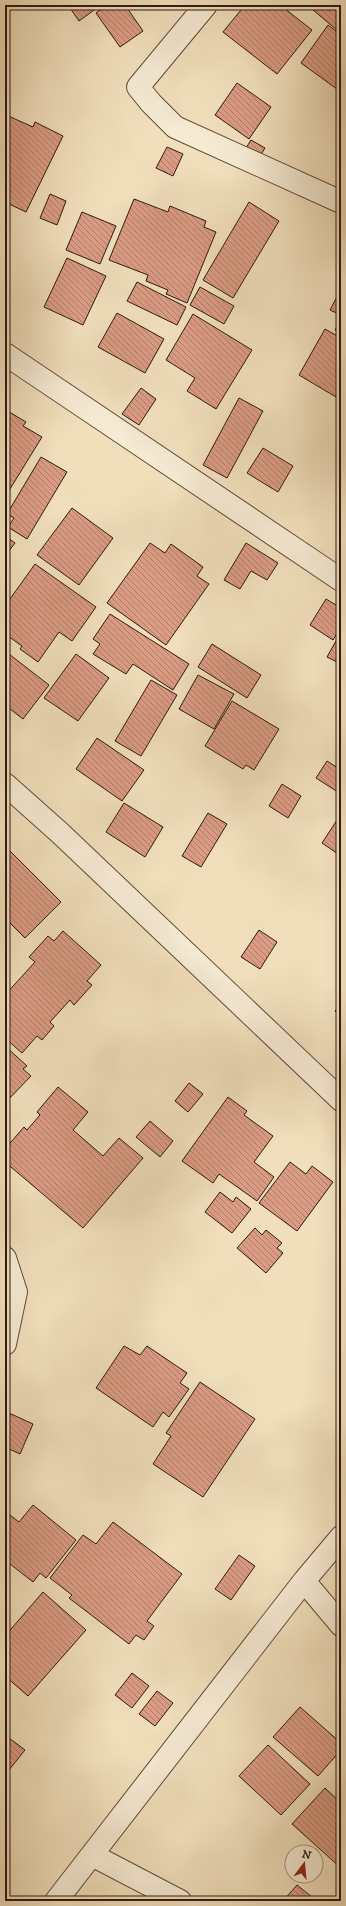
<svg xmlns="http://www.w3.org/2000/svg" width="346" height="1906" font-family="'IM FELL DW Pica',serif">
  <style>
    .building { fill: url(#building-back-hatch); stroke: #2e1911 }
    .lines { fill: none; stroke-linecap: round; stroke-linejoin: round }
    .minor-casing { stroke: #5f4a3c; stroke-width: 24 }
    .minor { stroke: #f6ead3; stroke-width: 22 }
  </style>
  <defs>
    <pattern id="building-back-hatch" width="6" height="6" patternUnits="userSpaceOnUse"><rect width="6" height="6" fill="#db9c84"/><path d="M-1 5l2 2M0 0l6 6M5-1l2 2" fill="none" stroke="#b27e6b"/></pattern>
  </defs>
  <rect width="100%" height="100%" fill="#f1dfbc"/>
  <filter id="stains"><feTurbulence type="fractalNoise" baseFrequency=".005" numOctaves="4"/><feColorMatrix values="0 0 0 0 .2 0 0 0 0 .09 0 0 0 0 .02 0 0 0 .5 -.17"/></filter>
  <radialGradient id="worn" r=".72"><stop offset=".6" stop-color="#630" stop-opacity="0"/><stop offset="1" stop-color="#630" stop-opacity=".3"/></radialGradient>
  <path class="building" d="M68,5h33l-22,16z
    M107,5h18l18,26 -23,16 -24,-34z
    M245,5h35l32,25 -35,44 -54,-42z
    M307,5h34v20l-4,5z
    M328,25l13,10v57l-40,-29z
    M237,83l34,24 -22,32 -34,-24z
    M6,115l27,12 2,-5 28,14 -37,76 -21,-10v-84z
    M251,140l14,8 -5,8 -14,-8z
    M167,147l16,7 -10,22 -17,-8z
    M50,194l16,7 -9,24 -17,-7z
    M134,199l34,13 2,-6 36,15 -2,6 12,5 -29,71 -21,-9 2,-4 -22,-9 2,-6 -39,-15z
    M249,202l30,19 -46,77 -30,-18z
    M82,212l34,14 -16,38 -34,-14z
    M67,258l39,18 -23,49 -39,-18z
    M137,282l49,25 -9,18 -50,-24z
    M200,287l34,19 -10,18 -34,-19z
    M341,289v26l-11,-5z
    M117,313l47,26 -19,34 -47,-26z
    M193,314l59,36 -36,59 -29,-18 8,-13 -29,-18z
    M341,319v14l-6,-3z
    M325,329l16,9v62l-42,-25z
    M141,388l15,11 -17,26 -17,-11z
    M239,398l24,13 -36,67 -24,-13z
    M6,410l20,12 -3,4 19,11 -37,60z
    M263,448l30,18 -15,26 -31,-19z
    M41,457l26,15 -40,67 -19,-12 6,-9 -7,-4z
    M72,508l41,30 -34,47 -42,-30z
    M5,536l10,7 -10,13z
    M150,543l15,10 6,-9 32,23 -6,9 12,8 -43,61 -59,-42z
    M246,543l32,20 -11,17 -16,-9 -11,18 -16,-9z
    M35,564l61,43 -24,34 -13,-9 -21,30 -18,-13 2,-3 -17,-12v-28z
    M326,599l15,9v19l-8,13 -23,-15z
    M110,614l79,50 -16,26 -40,-26 -7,10 -33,-20 7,-10 -7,-5z
    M341,632v32l-14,-7z
    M212,644l49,31 -14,23 -49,-31z
    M5,651l44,34 -26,34 -18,-14z
    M76,654l33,24 -31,43 -34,-23z
    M198,675l36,19 -20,35 -35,-20z
    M151,680l26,15 -36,61 -26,-15z
    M232,701l47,28 -25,41 -8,-5 -3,4 -38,-23z
    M97,738l47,32 -22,31 -46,-32z
    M327,761l14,9v24l-25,-16z
    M282,784l19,12 -13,22 -19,-12z
    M124,803l39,24 -18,30 -39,-25z
    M208,813l19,11 -26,43 -19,-11z
    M341,814v42l-19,-13z
    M5,846l56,56 -36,36 -20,-20z
    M259,930l18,12 -17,27 -19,-12z
    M63,931l38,34 -14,16 5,4 -18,20 -4,-5 -20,22 4,4 -12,14 -5,-4 -15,17 -17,-15v-43l30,-33 -6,-5 19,-21 6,5z
    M341,1004v13l-6,-6z
    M5,1046l22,20 -4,3 8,7 -26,27z
    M189,1083l14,11 -15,18 -13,-11z
    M58,1087l30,25 -15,18 30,26 16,-18 24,20 -60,70 -78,-66v-13l19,-22 3,3 13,-15 -3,-3z
    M228,1097l19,14 -3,4 29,21 -19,26 20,15 -17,24 -38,-27 -6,9 -31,-22z
    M150,1121l23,20 -13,16 -24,-20z
    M290,1162l16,12 6,-8 21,16 -36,49 -38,-28z
    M220,1192l13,10 3,-5 15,12 -19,24 -27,-21z
    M255,1228l7,7 4,-5 16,13 -5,5 6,5 -17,20 -29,-25z
    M124,1346l16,9 7,-9 40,27 -7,10 9,6 -20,28 -6,-5 -10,15 -57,-39z
    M200,1382l55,37 -52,78 -50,-33 18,-28 -5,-3z
    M9,1413l24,11 -13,30 -15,-7v-25z
    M33,1505l43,35 -30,38 -6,-5 -7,9 -28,-22v-49l14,11z
    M113,1522l69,52 -35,47 7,5 -10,14 -8,-5 -7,9 -60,-46 3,-3 -22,-17 33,-43 13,9z
    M239,1555l16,11 -24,34 -16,-11z
    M43,1592l43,38 -58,66 -23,-20v-40z
    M132,1673l17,13 -17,22 -17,-13z
    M157,1691l16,12 -18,23 -16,-12z
    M300,1707l41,36v7l-23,26 -45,-39z
    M5,1735l20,15 -20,25z
    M268,1745l42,39 -29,31 -42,-39z
    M325,1788l16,15v65l-49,-44z
    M297,1885l20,16h-34z"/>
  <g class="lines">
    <g class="minor-casing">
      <path id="minor" d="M206,5l-68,82 13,16 24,24 166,75
        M5,354l336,226
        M5,784l55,49 281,267
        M5,1258l11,34 -11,52
        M304,1581l37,44
        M92,1855l88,46
        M56,1901l248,-320 37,-44"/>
    </g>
    <use href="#minor" class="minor"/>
  </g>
  <rect width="346" height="1906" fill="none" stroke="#f1dfbc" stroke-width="20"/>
  <rect x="6" y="6" width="334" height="1894" fill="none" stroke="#2e1911" stroke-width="2"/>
  <rect x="10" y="10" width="326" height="1886" fill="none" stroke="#2e1911"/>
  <g transform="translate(304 1864) rotate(16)"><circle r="19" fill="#f6ead3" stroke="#a69685"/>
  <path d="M0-3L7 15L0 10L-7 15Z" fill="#8f2418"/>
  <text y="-6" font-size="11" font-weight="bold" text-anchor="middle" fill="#2e1911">N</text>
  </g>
  <rect width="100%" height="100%" filter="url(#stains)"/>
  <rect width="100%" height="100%" fill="url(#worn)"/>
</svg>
